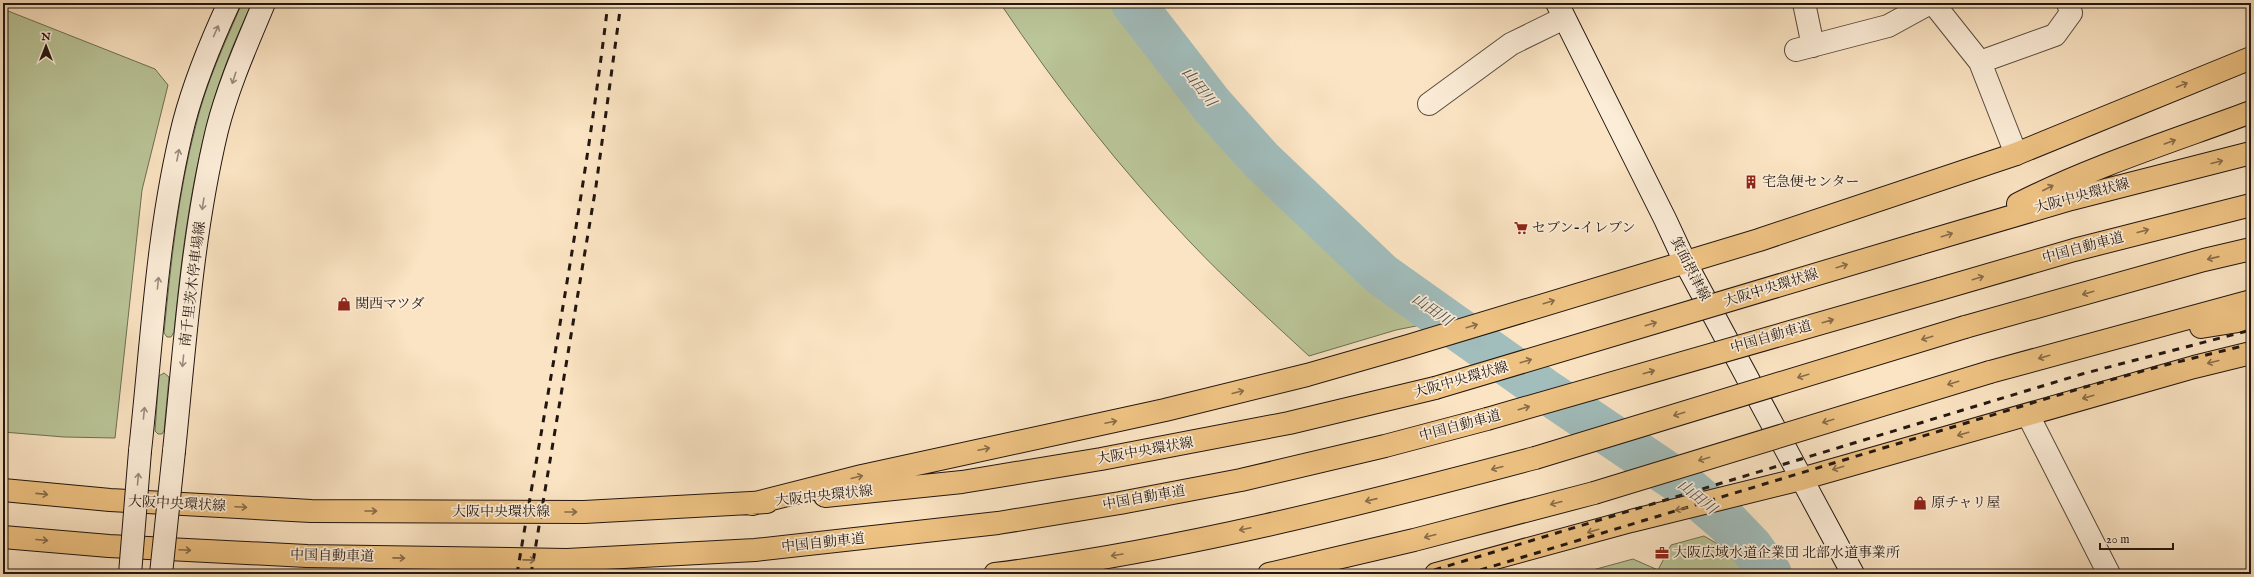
<svg xmlns="http://www.w3.org/2000/svg" width="2254" height="577" font-family="'IM FELL English','Noto Serif JP',serif">
  <style>
    .green { fill: #bac598; stroke: #6e6e54 }
    .lines { fill: none; stroke-linecap: round; stroke-linejoin: round }
    .river { stroke: #a1bdbc; stroke-width: 44 }
    .minor-casing { stroke: #584a3d; stroke-width: 24 }
    .secondary-casing { stroke: #221610; stroke-width: 24 }
    .primary-casing { stroke: #221610; stroke-width: 24 }
    .motorway-casing { stroke: #221610; stroke-width: 24 }
    .minor { stroke: #fcedd8; stroke-width: 22 }
    .secondary { stroke: #fcedd8; stroke-width: 22 }
    .primary { stroke: #eec282; stroke-width: 22 }
    .motorway { stroke: #eec282; stroke-width: 22 }
    .rail { stroke: #221610; stroke-width: 3; stroke-dasharray: 7 7; stroke-linecap: butt }
    .secondary-bridge-casing { stroke: #221610; stroke-width: 24; stroke-linecap: butt }
    .primary-bridge-casing { stroke: #221610; stroke-width: 24; stroke-linecap: butt }
    .motorway-bridge-casing { stroke: #221610; stroke-width: 24; stroke-linecap: butt }
    .secondary-bridge { stroke: #fcedd8; stroke-width: 22 }
    .primary-bridge { stroke: #eec282; stroke-width: 22 }
    .motorway-bridge { stroke: #eec282; stroke-width: 22 }
    .oneway { stroke: #9a8c7e }
    .oneway2 { stroke: #886c49 }
    .labels { text-anchor: middle; dominant-baseline: central; stroke-width: 3.5; stroke-linejoin: round; paint-order: stroke }
    .poi-label { font-size: 14px; fill: #221610; stroke: #fcedd8; text-anchor: start }
    .street-label { font-size: 14px; fill: #221610; stroke: #fcedd8 }
    .water-label { font-size: 15px; font-style: italic; fill: #4e504c; stroke: #fcedd8 }
  </style>
  <rect width="100%" height="100%" fill="#fbe4c3"/>
  <filter id="stains"><feTurbulence type="fractalNoise" baseFrequency=".005" numOctaves="4"/><feColorMatrix values="0 0 0 0 .2 0 0 0 0 .09 0 0 0 0 .02 0 0 0 .5 -.17"/></filter>
  <radialGradient id="worn" r=".72"><stop offset=".6" stop-color="#630" stop-opacity="0"/><stop offset="1" stop-color="#630" stop-opacity=".3"/></radialGradient>
  <path class="green" d="M242,3h10c-9,20 -19,41 -26,61 -32,87 -43,178 -52,268l-3,5h-4l-3,-4c7,-70 14,-140 32,-208 10,-42 29,-82 46,-122z
    M1000,3h115c29,36 55,75 86,110 67,78 144,148 225,211l-30,6 -87,26c-40,-37 -81,-74 -118,-113 -71,-74 -134,-155 -191,-240z
    M3,9l152,60 13,16 -26,105 -27,248 -51,-1 -61,-5z
    M164,373l5,4 -5,54 -2,3h-4l-3,-3 4,-55z
    M1704,536l24,14 22,24h-50l-4,-3h-12l-1,3h-105l55,-15 25,11 13,-25z"/>
  <g class="lines">
    <path class="river" d="M1133,3l78,101 50,56 121,115 162,115 136,92 48,41 23,24 19,27"/>
    <g class="minor-casing">
      <path id="minor" d="M1804,3l9,43
        M1933,3l47,59 36,92
        M1796,50l92,-24 42,-23
        M1980,62l75,-27 16,-22 -3,-10
        M1429,104l82,-60 53,-26
        M2028,415l81,159"/>
    </g>
    <g class="secondary-casing">
      <path id="secondary" d="M1557,3l108,216 20,43 168,312
        M140,451c12,-109 17,-222 44,-329 11,-42 27,-80 45,-119
        M174,451c11,-107 18,-216 43,-321 11,-44 30,-86 47,-127"/>
    </g>
    <g class="primary-casing">
      <path id="primary" d="M2018,204c75,-38 155,-63 233,-92
        M1918,244l153,-45 180,-46
        M2201,327l50,-8
        M1990,372l261,-71
        M3,490l107,10 201,11 273,1 183,-10
        M825,496l137,-14 139,-23 188,-36 146,-35
        M752,504l110,-28 303,-66 142,-35 101,-29 351,-106 257,-86 235,-96
        M1269,574l145,-34 180,-47
        M1436,574l195,-53 170,-42 393,-112 57,-14"/>
    </g>
    <g class="motorway-casing">
      <path id="motorway" d="M1940,289l134,-39 177,-45
        M1965,327l239,-67 47,-11
        M3,537l106,9 198,10 260,4 188,-10 243,-27 122,-20 121,-23 144,-34 102,-27
        M995,574c183,-23 363,-69 540,-116"/>
    </g>
    <use href="#minor" class="minor"/>
    <use href="#secondary" class="secondary"/>
    <use href="#primary" class="primary"/>
    <use href="#motorway" class="motorway"/>
    <path class="rail" d="M517,574c32,-190 68,-380 91,-571
      M531,574l65,-388 25,-183
      M1421,574l661,-200 169,-44
      M1467,574l618,-187 72,-20 94,-23"/>
    <g class="secondary-bridge-casing">
      <path id="secondary-bridge" d="M130,574l10,-123
        M161,574l13,-123"/>
    </g>
    <g class="primary-bridge-casing">
      <path id="primary-bridge" d="M1435,388l483,-144
        M1594,493l396,-121"/>
    </g>
    <g class="motorway-bridge-casing">
      <path id="motorway-bridge" d="M1487,419l453,-130
        M1535,458l430,-131"/>
    </g>
    <use href="#secondary-bridge" class="secondary-bridge"/>
    <use href="#primary-bridge" class="primary-bridge"/>
    <use href="#motorway-bridge" class="motorway-bridge"/>
  </g>
  <defs><path id="oneway-shaft" d="M-6 0H5M1.5-3L5.5 0L1.5 3" fill="none" stroke-width="1.6" stroke-linecap="round" stroke-linejoin="round"/></defs>
  <g class="oneway">
    <use href="#oneway-shaft" transform="translate(216 31) rotate(-66)"/>
    <use href="#oneway-shaft" transform="translate(234 78) rotate(108)"/>
    <use href="#oneway-shaft" transform="translate(178 155) rotate(-79)"/>
    <use href="#oneway-shaft" transform="translate(203 204) rotate(99)"/>
    <use href="#oneway-shaft" transform="translate(158 283) rotate(-84)"/>
    <use href="#oneway-shaft" transform="translate(183 361) rotate(96)"/>
    <use href="#oneway-shaft" transform="translate(144 413) rotate(-84)"/>
    <use href="#oneway-shaft" transform="translate(138 479) rotate(-85)"/>
  </g>
  <g class="oneway2">
    <use href="#oneway-shaft" transform="translate(2182 85) rotate(-22)"/>
    <use href="#oneway-shaft" transform="translate(2170 142) rotate(-20)"/>
    <use href="#oneway-shaft" transform="translate(2217 162) rotate(-14)"/>
    <use href="#oneway-shaft" transform="translate(2048 188) rotate(-27)"/>
    <use href="#oneway-shaft" transform="translate(2143 231) rotate(-15)"/>
    <use href="#oneway-shaft" transform="translate(1947 235) rotate(-18)"/>
    <use href="#oneway-shaft" transform="translate(2213 258) rotate(167)"/>
    <use href="#oneway-shaft" transform="translate(1842 266) rotate(-17)"/>
    <use href="#oneway-shaft" transform="translate(1978 278) rotate(-17)"/>
    <use href="#oneway-shaft" transform="translate(2088 293) rotate(164)"/>
    <use href="#oneway-shaft" transform="translate(1549 302) rotate(-17)"/>
    <use href="#oneway-shaft" transform="translate(1828 321) rotate(-16)"/>
    <use href="#oneway-shaft" transform="translate(1651 324) rotate(-17)"/>
    <use href="#oneway-shaft" transform="translate(1472 326) rotate(-17)"/>
    <use href="#oneway-shaft" transform="translate(1927 338) rotate(163)"/>
    <use href="#oneway-shaft" transform="translate(2044 357) rotate(164)"/>
    <use href="#oneway-shaft" transform="translate(1526 361) rotate(-17)"/>
    <use href="#oneway-shaft" transform="translate(2213 362) rotate(166)"/>
    <use href="#oneway-shaft" transform="translate(1649 372) rotate(-16)"/>
    <use href="#oneway-shaft" transform="translate(1803 376) rotate(163)"/>
    <use href="#oneway-shaft" transform="translate(1953 383) rotate(163)"/>
    <use href="#oneway-shaft" transform="translate(1238 392) rotate(-14)"/>
    <use href="#oneway-shaft" transform="translate(2088 397) rotate(164)"/>
    <use href="#oneway-shaft" transform="translate(1524 408) rotate(-16)"/>
    <use href="#oneway-shaft" transform="translate(1679 414) rotate(163)"/>
    <use href="#oneway-shaft" transform="translate(1828 421) rotate(163)"/>
    <use href="#oneway-shaft" transform="translate(1111 422) rotate(-12)"/>
    <use href="#oneway-shaft" transform="translate(1963 434) rotate(164)"/>
    <use href="#oneway-shaft" transform="translate(984 449) rotate(-12)"/>
    <use href="#oneway-shaft" transform="translate(1704 459) rotate(163)"/>
    <use href="#oneway-shaft" transform="translate(1497 468) rotate(165)"/>
    <use href="#oneway-shaft" transform="translate(1838 468) rotate(163)"/>
    <use href="#oneway-shaft" transform="translate(857 477) rotate(-14)"/>
    <use href="#oneway-shaft" transform="translate(42 494) rotate(6)"/>
    <use href="#oneway-shaft" transform="translate(1371 500) rotate(167)"/>
    <use href="#oneway-shaft" transform="translate(1556 503) rotate(165)"/>
    <use href="#oneway-shaft" transform="translate(241 507) rotate(3)"/>
    <use href="#oneway-shaft" transform="translate(1681 509) rotate(167)"/>
    <use href="#oneway-shaft" transform="translate(371 511)"/>
    <use href="#oneway-shaft" transform="translate(571 512)"/>
    <use href="#oneway-shaft" transform="translate(1245 529) rotate(168)"/>
    <use href="#oneway-shaft" transform="translate(1593 531) rotate(164)"/>
    <use href="#oneway-shaft" transform="translate(1430 536) rotate(165)"/>
    <use href="#oneway-shaft" transform="translate(42 540) rotate(5)"/>
    <use href="#oneway-shaft" transform="translate(185 550) rotate(3)"/>
    <use href="#oneway-shaft" transform="translate(1117 555) rotate(171)"/>
    <use href="#oneway-shaft" transform="translate(399 558) rotate(1)"/>
    <use href="#oneway-shaft" transform="translate(529 560) rotate(1)"/>
  </g>
  <defs>
    <g id="building-bare" transform="scale(1.08)"><path d="M-4-6H4V6H1V3H-1V6H-4ZM-2.5-4.3h1.7v1.8h-1.7ZM.8-4.3h1.7v1.8H.8ZM-2.5-1h1.7V.8h-1.7ZM.8-1h1.7V.8H.8Z" fill="#8f2418" stroke="#fcedd8" stroke-width="2.5" paint-order="stroke"/></g>
    <g id="supermarket-bare" transform="scale(1.08)"><path d="M-6-5.5h2.5l.6 2H6L4.5 2H-2.5L-4.4-4H-6ZM-1.5 3.2a1.3 1.3 0 1 0 .1 0ZM3 3.2a1.3 1.3 0 1 0 .1 0Z" fill="#8f2418" stroke="#fcedd8" stroke-width="2.5" paint-order="stroke"/></g>
    <g id="shop-bare" transform="scale(1.08)"><path d="M-5-2.5h2.3a2.7 3.5 0 0 1 5.4 0H5L5.5 6h-11ZM-1.5-2.5h3a1.5 2.3 0 0 0-3 0Z" fill="#8f2418" stroke="#fcedd8" stroke-width="2.5" paint-order="stroke"/></g>
    <g id="office-bare" transform="scale(1.08)"><path d="M-6-3h4V-5.5h4V-3h4V5H-6ZM-1-4.5V-3h2v-1.5ZM-6 0V1H6V0Z" fill="#8f2418" stroke="#fcedd8" stroke-width="2.5" paint-order="stroke"/></g>
  </defs>
  <g fill-rule="evenodd">
    <use href="#building-bare" x="1751" y="182"/>
    <use href="#supermarket-bare" x="1521" y="228"/>
    <use href="#shop-bare" x="344" y="304"/>
    <use href="#shop-bare" x="1920" y="503"/>
    <use href="#office-bare" x="1662" y="553"/>
  </g>
  <g class="labels">
    <g class="poi-label">
      <text x="1762" y="182">宅急便センター</text>
      <text x="1532" y="228">セブン-イレブン</text>
      <text x="355" y="304">関西マツダ</text>
      <text x="1931" y="503">原チャリ屋</text>
      <text x="1673" y="553">大阪広域水道企業団 北部水道事業所</text>
    </g>
    <g class="street-label">
      <text transform="translate(2082 196) rotate(-15)">大阪中央環状線</text>
      <text transform="translate(2083 248) rotate(-15)">中国自動車道</text>
      <text transform="translate(1690 269) rotate(63)">箕面摂津線</text>
      <text transform="translate(193 284) rotate(-83)">南千里茨木停車場線</text>
      <text transform="translate(1771 288) rotate(-17)">大阪中央環状線</text>
      <text transform="translate(1771 337) rotate(-16)">中国自動車道</text>
      <text transform="translate(1461 380) rotate(-16)">大阪中央環状線</text>
      <text transform="translate(1460 426) rotate(-15)">中国自動車道</text>
      <text transform="translate(1145 451) rotate(-10)">大阪中央環状線</text>
      <text transform="translate(824 496) rotate(-6)">大阪中央環状線</text>
      <text transform="translate(1144 498) rotate(-10)">中国自動車道</text>
      <text transform="translate(177 504) rotate(3)">大阪中央環状線</text>
      <text x="501" y="512">大阪中央環状線</text>
      <text transform="translate(823 543) rotate(-6)">中国自動車道</text>
      <text transform="translate(332 556) rotate(1)">中国自動車道</text>
    </g>
    <g class="water-label">
      <text transform="translate(1199 87) rotate(52)">山田川</text>
      <text transform="translate(1432 310) rotate(35)">山田川</text>
      <text transform="translate(1697 497) rotate(39)">山田川</text>
    </g>
  </g>
  <rect width="2254" height="577" fill="none" stroke="#fbe4c3" stroke-width="16"/>
  <rect x="4" y="4" width="2246" height="569" fill="none" stroke="#221610" stroke-width="2"/>
  <rect x="8" y="8" width="2238" height="561" fill="none" stroke="#221610"/>
  <g transform="translate(46 46)" stroke="#fcedd8" stroke-width="3" paint-order="stroke">
  <path d="M0-3L7 15L0 10L-7 15Z" fill="#221610"/>
  <text y="-6" font-size="11" font-weight="bold" text-anchor="middle" fill="#221610">N</text>
  </g>
  <path d="M2100 543v6h73v-6" fill="none" stroke="#221610" stroke-width="2"/>
  <text x="2106" y="543" font-size="12" fill="#221610" stroke="#fcedd8" stroke-width="3" paint-order="stroke">20 m</text>
  <rect width="100%" height="100%" filter="url(#stains)"/>
  <rect width="100%" height="100%" fill="url(#worn)"/>
</svg>
